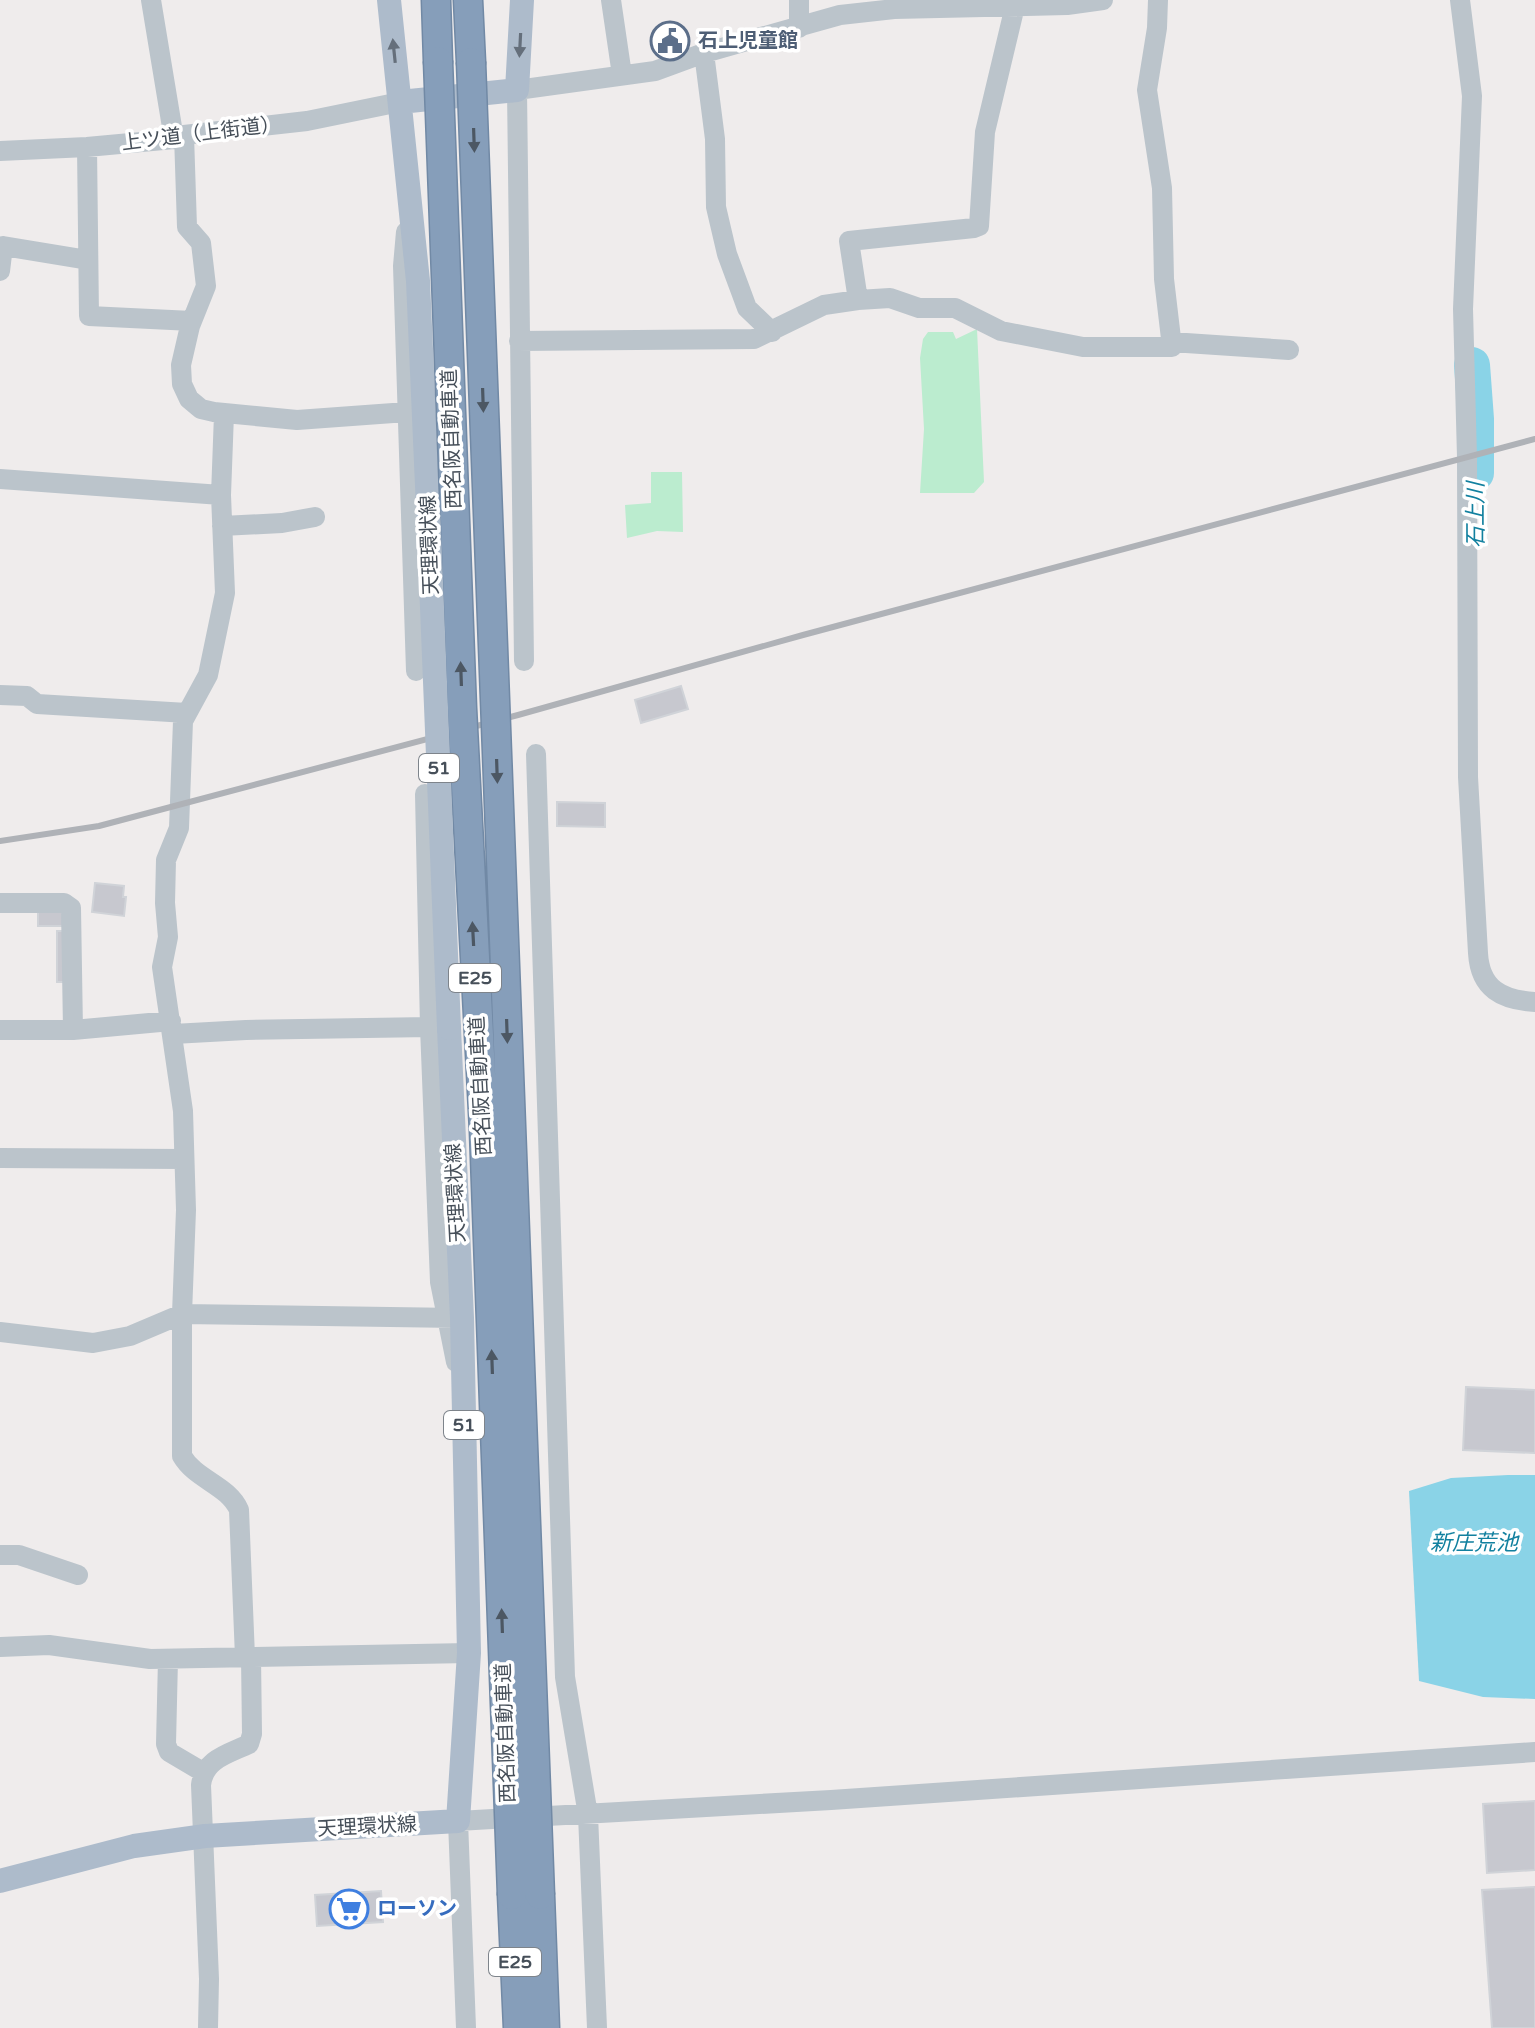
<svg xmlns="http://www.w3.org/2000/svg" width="1535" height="2028" font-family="'Varela Round','Noto Sans JP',sans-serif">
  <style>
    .green { fill: #bbeccf }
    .water { fill: #8ad3e7 }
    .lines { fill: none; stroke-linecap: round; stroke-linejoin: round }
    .river { stroke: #8ad3e7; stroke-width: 36 }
    .building { fill: #c7c8cf; stroke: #d0d3d8; stroke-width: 2 }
    .highway-casing { stroke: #7189a5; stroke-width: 31 }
    .minor { stroke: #bbc4cb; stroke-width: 20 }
    .major { stroke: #adbbcb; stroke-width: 24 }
    .highway { stroke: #869eba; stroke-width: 28 }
    .rail { stroke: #afb2b7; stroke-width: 6 }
    .highway-bridge-casing { stroke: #7189a5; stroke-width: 31; stroke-linecap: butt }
    .major-bridge { stroke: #adbbcb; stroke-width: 24 }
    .highway-bridge { stroke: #869eba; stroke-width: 28 }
    .oneway { fill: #656f7b }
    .oneway2 { fill: #4c5763 }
    .labels { text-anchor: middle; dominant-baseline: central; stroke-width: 7; stroke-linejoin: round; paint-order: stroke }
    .shield { fill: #fff; stroke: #7e848b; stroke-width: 2 }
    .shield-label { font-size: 18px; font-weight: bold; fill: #464f59 }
    .service-label { font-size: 20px; font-weight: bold; fill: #4e5e75; stroke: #fff; text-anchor: start }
    .street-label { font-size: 20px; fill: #464f59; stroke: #fff }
    .shop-label { font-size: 20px; font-weight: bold; fill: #366cbe; stroke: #fff; text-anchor: start }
    .water-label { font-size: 22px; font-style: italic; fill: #12809f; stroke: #fff }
  </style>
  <rect width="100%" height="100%" fill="#efecec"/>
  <path class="green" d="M977,329l7,153 -10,11h-54l4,-64 -4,-71 3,-19 5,-7h25l3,7z
    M651,472h31l1,60 -26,-1 -30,7 -2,-33 26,-2z"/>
  <path class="water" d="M1508,1475h27v224l-52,-2 -64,-16 -10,-190 42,-13z"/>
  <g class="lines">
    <path class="river" d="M1472,365l4,54v54"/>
  </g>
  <path class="building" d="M681,686l7,23 -47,14 -6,-23z
    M557,802l48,1v24l-48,-1z
    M95,883l29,3 -1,11h3l-2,19 -32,-4z
    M38,909h28l1,17h-29z
    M57,931h8v51h-8z
    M1466,1387l69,3v63l-72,-3z
    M1535,1801v69l-48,3 -4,-69z
    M1535,1887v141h-43l-10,-138z
    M381,1891l2,31 -66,4 -2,-31z"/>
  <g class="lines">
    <g class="highway-casing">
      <path id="highway" d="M436,0l2,61
        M468,0l3,62
        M512,1895l6,133
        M540,1895l5,133"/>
    </g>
    <path class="minor" d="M151,0l23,139
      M611,0l11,75
      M799,0v28
      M1460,0l12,96 -9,213 4,148 1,320 10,176c2,36 24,47 57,49
      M704,53l11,86 1,68 11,47 20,54 25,24
      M184,135l3,92 14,16 5,43 -16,40 -9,39 1,19 7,15 12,10 13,3 83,8 110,-8
      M87,147l2,169 103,5
      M0,151l87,-4 87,-8 10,-4 123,-14 93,-19
      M406,232l-3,34 13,405
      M0,271l3,-25 85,14
      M858,300l32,-2 29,10h36l46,23 82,16h89l-8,-68 -2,-91 -15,-98 10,-62 1,-28
      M519,341l235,-2 70,-34 34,-5 -9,-59 125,-13 5,-2 6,-94 30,-126
      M1171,342l118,8
      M224,414l-3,81 4,98 -17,82 -25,46 -4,107 -13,32 -1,43 3,34 -6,30 21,144 3,99 -4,104v142c14,24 46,29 57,54l6,147
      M0,479l221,16
      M222,526l60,-3 33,-6
      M524,661l-7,-571 138,-19 49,-18 136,-38 54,-6 173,-4 36,-5
      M0,695l27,1 10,8 150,9
      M536,754l29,923 23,138 9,213
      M425,794l5,233 10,255 16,80
      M0,903h64l7,5 2,122
      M0,1030h73l98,-9
      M173,1034l73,-4 184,-3
      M0,1158l184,1
      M0,1332l93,11 37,-7 52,-22 276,4
      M0,1555h19l59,20
      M0,1647l49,-2 101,14 319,-6
      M168,1659l-2,85 3,8 34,20
      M208,2028l1,-49 -8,-194c3,-26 27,-31 48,-41l3,-10 -1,-77
      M466,2028l-8,-207 373,-21 704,-48"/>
    <path class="major" d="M389,0l29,281 10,227
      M400,102l117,-12 5,-90
      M0,1881l134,-35 71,-10 253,-15 11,-168 -7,-335 -13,-290"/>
    <use href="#highway" class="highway"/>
    <path class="rail" d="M0,841l99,-15 419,-111 285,-80 732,-196"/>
    <g class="highway-bridge-casing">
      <path id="highway-bridge" d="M438,61l24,647 22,423 28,764
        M471,62l69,1833"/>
    </g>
    <path class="major-bridge" d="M428,508l21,520"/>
    <use href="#highway-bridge" class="highway-bridge"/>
  </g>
  <defs><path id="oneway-solid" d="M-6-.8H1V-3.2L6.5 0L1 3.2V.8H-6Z" transform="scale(2)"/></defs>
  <g class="oneway">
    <use href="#oneway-solid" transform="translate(520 45) rotate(93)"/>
    <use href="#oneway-solid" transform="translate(394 51) rotate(-96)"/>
  </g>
  <g class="oneway2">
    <use href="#oneway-solid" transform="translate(474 140) rotate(88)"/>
    <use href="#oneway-solid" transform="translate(483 400) rotate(88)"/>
    <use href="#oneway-solid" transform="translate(461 674) rotate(-92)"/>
    <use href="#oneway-solid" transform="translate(497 771) rotate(88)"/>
    <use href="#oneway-solid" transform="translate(473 934) rotate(-93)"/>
    <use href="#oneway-solid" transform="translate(507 1031) rotate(88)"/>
    <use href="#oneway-solid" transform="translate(492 1362) rotate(-92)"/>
    <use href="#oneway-solid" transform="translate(502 1621) rotate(-92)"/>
  </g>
  <defs>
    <g id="civic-ring" transform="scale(2)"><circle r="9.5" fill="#fff" stroke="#5c6f8a" stroke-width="1.5"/><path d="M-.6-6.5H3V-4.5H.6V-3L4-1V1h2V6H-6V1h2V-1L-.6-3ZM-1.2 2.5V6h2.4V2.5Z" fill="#5c6f8a"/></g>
    <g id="supermarket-ring" transform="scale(2)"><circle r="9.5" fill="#fff" stroke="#3f7fe0" stroke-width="1.5"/><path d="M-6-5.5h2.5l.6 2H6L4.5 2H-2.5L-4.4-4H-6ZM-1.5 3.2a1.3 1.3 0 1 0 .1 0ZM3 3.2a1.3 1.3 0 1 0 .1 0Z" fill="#3f7fe0"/></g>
  </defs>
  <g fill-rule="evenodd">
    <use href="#civic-ring" x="670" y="41"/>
    <use href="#supermarket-ring" x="349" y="1909"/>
  </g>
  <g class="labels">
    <g class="shield">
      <rect x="419" y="754" width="40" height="28" rx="6"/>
      <rect x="449" y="964" width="52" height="28" rx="6"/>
      <rect x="444" y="1411" width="40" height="28" rx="6"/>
      <rect x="489" y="1948" width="52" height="28" rx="6"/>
    </g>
    <g class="shield-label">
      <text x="439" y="768">51</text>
      <text x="475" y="978">E25</text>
      <text x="464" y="1425">51</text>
      <text x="515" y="1962">E25</text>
    </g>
    <g class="service-label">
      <text x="698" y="41">石上児童館</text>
    </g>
    <g class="street-label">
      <text transform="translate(201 134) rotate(-7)">上ツ道（上街道）</text>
      <text transform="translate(452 439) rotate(-92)">西名阪自動車道</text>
      <text transform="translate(430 545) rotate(-92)">天理環状線</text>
      <text transform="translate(481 1086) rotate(-93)">西名阪自動車道</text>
      <text transform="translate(456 1193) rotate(-93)">天理環状線</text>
      <text transform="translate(506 1733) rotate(-92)">西名阪自動車道</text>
      <text transform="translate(367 1827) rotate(-3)">天理環状線</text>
    </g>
    <g class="shop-label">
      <text x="377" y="1909">ローソン</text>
    </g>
    <g class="water-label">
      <text transform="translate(1476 515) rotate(-90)">石上川</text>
      <text x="1474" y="1543">新庄荒池</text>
    </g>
  </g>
</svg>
